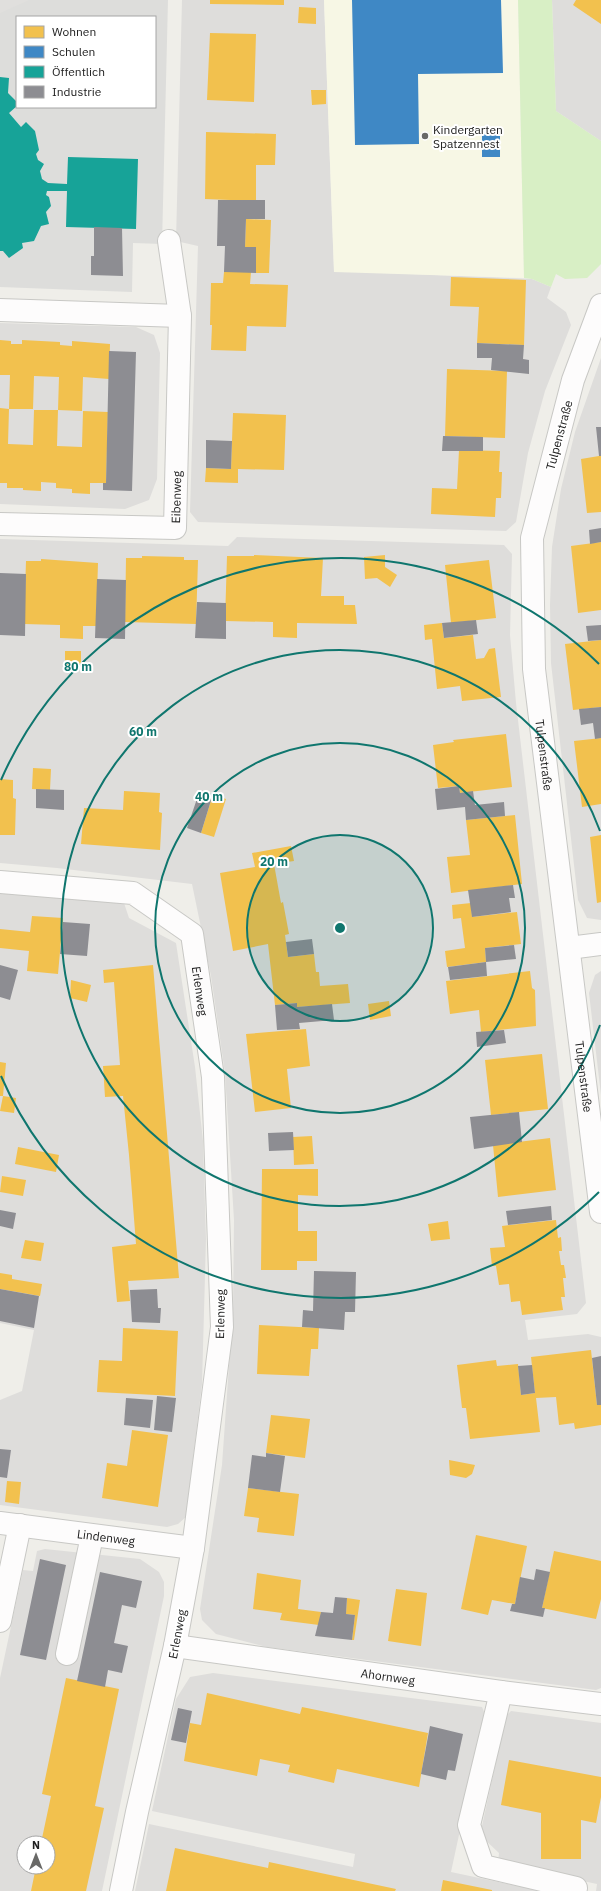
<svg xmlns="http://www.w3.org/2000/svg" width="601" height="1891" font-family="'IBM Plex Sans',sans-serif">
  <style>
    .residential { fill: #dedddb; fill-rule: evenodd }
    .education { fill: #f7f7e5 }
    .religious { fill: #dddddb; fill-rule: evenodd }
    .grass { fill: #d8efc5 }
    .parking { fill: #e0dfdd }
    .homes { fill: #f2c14e }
    .schools { fill: #3f88c5 }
    .public { fill: #17a398 }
    .industry { fill: #8d8d92 }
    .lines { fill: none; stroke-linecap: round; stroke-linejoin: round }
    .minor-casing { stroke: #c8c8c5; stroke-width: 24 }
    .minor { stroke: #fdfcfc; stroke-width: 22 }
    .ring { fill: none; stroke: #0f766e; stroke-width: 2 }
    .poi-dot { fill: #696967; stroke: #fff; stroke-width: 1.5 }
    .labels { text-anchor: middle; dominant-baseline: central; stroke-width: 4; stroke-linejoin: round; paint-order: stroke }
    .poi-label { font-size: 12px; fill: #212121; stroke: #fff; text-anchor: start }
    .street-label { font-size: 12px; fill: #212121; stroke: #fff }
    .centre { fill: #0f766e; stroke: #fff; stroke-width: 2 }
    .ring-label { font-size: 12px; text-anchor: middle; font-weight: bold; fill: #0f766e; stroke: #fff; stroke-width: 4; stroke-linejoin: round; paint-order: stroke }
  </style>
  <rect width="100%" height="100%" fill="#efeee9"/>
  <path class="residential" d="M182,0h142l10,271 198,8 19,8 -4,11 19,14 5,13 -26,66 -17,62 -12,69 -10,9 -308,-9 -8,-10 8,-266 -22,-5z
    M552,0h49v141l-45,-30z
    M0,323l136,4 18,8 6,18 -3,126 -8,21 -24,9 -125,-5z
    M601,358v562l-14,-2 -9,-18 -27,-237 -1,-58 2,-58 9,-58 14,-57z
    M237,537l267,8 8,9 -2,81 6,68 70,600 -9,11 -52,6 3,20 60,-6 13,3v351l-5,2 -329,-43 -51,-13 -14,-14 -2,-11 22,-144 11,-156 1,-89 -9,-147 -14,-97 -19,-92 -135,-16 -57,-5v-324l228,7z
    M0,892l124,11 5,15 47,25 19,124 8,74 3,98 -4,145 -16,133 -8,7 -11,3 -167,-22v-105l22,-9 12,-61 -34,-7z
    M601,971v124l-12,-102 6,-18z
    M45,1549l95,10 19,13 5,10v14l-62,295h-102v-213l23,-108 10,1 4,-20zM24,1843h24v24h-24z
    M213,1673l269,34 3,7 -34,158 90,19h-406l14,-67 204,43 2,-13 -203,-43 24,-112 14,-22z
    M511,1711l90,12v168h-5l1,-7 -99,-21 1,-10 -19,-18 26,-119z"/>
  <path class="education" d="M324,0h194l6,278 -190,-6z"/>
  <path class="religious" d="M0,0h168l-6,244 -29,-1 -1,49 -132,-5zM17,17h138v90h-138z"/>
  <path class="grass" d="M518,0h34l4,111 45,30v123l-14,14 -22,1 -9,-5 -5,13 -19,-8 -8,-1z"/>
  <path class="parking" d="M0,0h29l-29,13z"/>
  <path class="homes" d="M210,0h74v5l-74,-1z
    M576,0h25v24l-28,-19z
    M299,7l17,1v16l-18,-1z
    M210,33l46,1 -2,68 -47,-2z
    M311,90h15v14l-14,1z
    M206,132l70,2 -1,31h-19v36l-51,-2z
    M246,219l25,1 -2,53h-13v-26h-11z
    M224,272h27l-1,12 38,1 -2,42 -39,-1 -1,25 -35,-1 1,-25h-2l1,-42h12z
    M451,277l75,3 -2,65 -47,-2 2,-36 -29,-1z
    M0,340l11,1v3h11v-4l38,2v3l12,1v-5l38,3 -1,35 -26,-2 -1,34 -24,-1 1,-33 -25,-1 -1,33h-24l1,-34h-10z
    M447,369l60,2 -2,67 -60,-2z
    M0,408l9,1 -1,35 25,1 1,-35h24l-1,36 25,1 1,-36 25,1 -2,71h-16v11l-18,-1v-4l-16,-1v-5l-15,-1v9l-18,-1v-2h-16v-5h-7z
    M233,413l53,2 -2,55 -46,-1v14l-33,-1 1,-14 25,1z
    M459,450l41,1 -1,21h3l-1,26h-5l-1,19 -64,-3 1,-26 25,1z
    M599,456h2v56l-14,1 -6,-54z
    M601,542v68l-23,3 -7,-67z
    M254,555l69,3 -2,38h23v9h11l2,19 -60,-1v15l-24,-1v-15l-48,-1 2,-65h27z
    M385,555v12l12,8 -7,12 -13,-9 -12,1 -1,-22z
    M142,556l42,1v3h14l-2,64 -71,-2 1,-64h16z
    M41,559l57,4 -2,63h-13v13l-23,-1v-13l-36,-1 2,-63h15z
    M489,560l7,58 -45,5 -6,-58z
    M442,623l2,15 29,-3 3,24 8,-1 5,-9 6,-1 6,49 -39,4 -2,-15 -23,3 -5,-50 -7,1 -1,-15z
    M601,640v67l-28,3 -8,-66z
    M65,651h16v16h-16z
    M506,734l6,53 -52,6 -1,-7 -21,2 -5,-43 21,-3 -1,-2z
    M601,738v66l-19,3 -8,-66z
    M33,768l18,1 -1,21 -18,-1z
    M0,779l13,1v18l3,1 -1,36h-15z
    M124,791l36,2 -1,19 3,1 -2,37 -79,-6 3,-36 39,2z
    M213,794l13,5 -12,38 -13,-4z
    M515,815l7,69 -71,9 -4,-36 23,-2 -4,-35z
    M601,835v67l-4,1 -7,-66z
    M291,846l3,15 -20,3 7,39 2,-1 6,32 -4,1 3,22 26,-3 2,18h3l1,14 28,-2 2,19 -53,4v-4l-22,2 -7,-61 -35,7 -13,-78 35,-6 -3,-14z
    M471,903l1,14 45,-5 4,32 -36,4 1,14 -39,5 -2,-16 20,-3 -4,-30 -8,1 -1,-14z
    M32,916l31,2 -5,56 -31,-3 2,-20 -29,-3v-19l30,3z
    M153,965l26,313 -51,3 2,20 -13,1 -5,-55 24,-3 -7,-89 -6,-59 -18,1 -2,-31 17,-1 -6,-83 -10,1 -1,-13z
    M530,971l2,17 3,2 1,36 -55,6 -2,-22 -29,4 -4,-33z
    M71,980l20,5 -4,17 -17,-4z
    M389,1001l2,15 -21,4 -2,-16z
    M306,1029l4,37 -23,3 4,39 -36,4 -9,-78z
    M542,1054l6,55 -57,6 -6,-55z
    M0,1062l6,1 -3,33 13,2 -2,15 -14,-2 3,-15h-3z
    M312,1136l2,28 -20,1 -1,-28z
    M550,1138l6,52 -58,7 -5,-52z
    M18,1147l41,8 -3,17 -41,-8z
    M262,1169h56v27l-20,-1v36h19v30h-20v9h-36z
    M2,1176l24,4 -3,16 -23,-4z
    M556,1220l2,18 3,-1 1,14h-3l2,14h3l2,13h-3l2,19h-4l2,13 -41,5 -2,-14 -9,1 -2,-18 -10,1 -3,-19h-4l-2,-18 15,-1 -3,-21z
    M448,1221l2,18 -19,2 -3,-17z
    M25,1240l19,3 -3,18 -20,-3z
    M0,1273l12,2v4l30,5 -2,12 -40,-7z
    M259,1325l60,3 -1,21h-7l-2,27 -52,-2z
    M123,1328l55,3 -3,65 -78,-4 2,-32 23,1z
    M591,1350l6,55h4v20l-26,4 -1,-6 -15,2 -3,-28 -20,1 4,34 -70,7 -4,-31h-4l-5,-43 39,-5 1,6 21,-2 3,31 14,-2 -4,-36z
    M271,1415l39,4 -5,39 -39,-5z
    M132,1430l36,5 -10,72 -56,-9 5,-35 20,3z
    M449,1460l26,5 -3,9 -6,4 -16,-3z
    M7,1481l14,1 -2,22 -14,-2z
    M248,1488l51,6 -5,42 -37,-4 2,-14 -15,-2z
    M476,1535l51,11 -12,58 -23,-4 -4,15 -27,-6z
    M554,1551l47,10v38l-5,20 -54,-11z
    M257,1573l44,7 -3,29 23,3 -2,13 -39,-5 2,-7 -29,-4z
    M396,1589l31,4 -6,53 -33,-5z
    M347,1598l13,2 -6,40h-2l3,-25 -9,-1z
    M66,1678l53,11 -24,117 9,2 -18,83h-55l5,-24h12v-24h-7l10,-47 -9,-2z
    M207,1693l93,21 2,-7 126,26 -9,54 -82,-18 -3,14 -46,-11 2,-7 -30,-6 -3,17 -73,-15 6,-38 11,2z
    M509,1760l92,17v20l-5,26 -15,-3v39h-40v-46l-40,-8z
    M175,1848l93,20 1,-6 127,27 -1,2h-229z
    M443,1880l49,10v1h-51z"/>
  <path class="schools" d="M352,0h149l2,73 -85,1 1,70 -64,1z
    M482,134h18v23h-18z"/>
  <path class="public" d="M0,77l9,1 -1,15 9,9v4l-8,7 12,14 5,-5 9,9 4,19 -3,4 2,6 6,4 -4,7 2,8 6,4 19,1 1,-27 70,2 -2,70 -70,-2 1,-36h-20l-1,4 3,2 2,9 -5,6 3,12 -8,2 -7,15 -12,2 1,5 -14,10 -6,-7h-3z"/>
  <path class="industry" d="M218,200h47v19h-19l-1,28h11v26l-32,-1 1,-26h-8z
    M94,227l28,1 1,48 -32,-1v-19h3z
    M477,343l47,2 -1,14 6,1v14l-38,-4 1,-12h-15z
    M109,351l27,1 -4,139 -29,-1v-7h3z
    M596,427h5v29h-2z
    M443,436l40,1v14h-41z
    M206,440l26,1 -1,28 -25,-1z
    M601,528v14l-11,2 -1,-14z
    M0,573l26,1 -1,62 -25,-1z
    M97,579l29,1 -1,59 -30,-1z
    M197,602l29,1v36l-31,-1z
    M476,620l2,14 -34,4 -2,-15z
    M601,625v15l-13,1 -2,-15z
    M601,707v31l-6,1 -2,-16 -12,2 -2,-16z
    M459,786l1,7 13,-2 2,14 29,-3 1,14 -39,4 -1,-13 -28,3 -2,-21z
    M36,789l28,1v20l-28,-2z
    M200,790l13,4 -12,39 -14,-5z
    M513,885l2,13h-6l2,14 -39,5 -4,-27z
    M63,922l27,2 -3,32 -27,-2z
    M312,939l2,15 -26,3 -2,-15z
    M514,945l2,14 -30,3 -1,-14z
    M486,962l1,14 -37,4 -2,-13z
    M0,965l18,5 -8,30 -10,-3z
    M297,1003v4l35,-3 2,16 -35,3 1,6 -23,1 -2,-25z
    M504,1030l2,13 -29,4 -1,-15z
    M519,1112l3,30 -48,7 -4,-32z
    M293,1132l1,18 -25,1 -1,-18z
    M551,1206l1,14 -44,5 -2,-14z
    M0,1210l16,3 -3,16 -13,-3z
    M314,1271l42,1 -1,40h-10l-1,18 -42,-3 1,-17 10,1z
    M0,1289l39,7 -5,32 -34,-7z
    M157,1289l1,19h3l-1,15 -28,-1 -2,-32z
    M601,1356v49h-4l-5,-47z
    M532,1365l3,28 -14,2 -3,-29z
    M157,1396l19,2 -4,34 -18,-2z
    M126,1398l27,2 -3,28 -26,-3z
    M0,1449l11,1 -4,28 -7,-1z
    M266,1453l19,3 -5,36 -32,-4 4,-33 14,2z
    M40,1559l26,6 -20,95 -26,-5z
    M536,1569l14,3 -8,36h3l-2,9 -33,-6 2,-7h3l5,-27 14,3z
    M100,1572l42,9 -6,27 -14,-3 -8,38 14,3 -6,27 -14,-3 -3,17 -28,-6z
    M335,1597l12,1 -1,16 9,1 -3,25 -37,-4 6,-24 12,1z
    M178,1708l14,3 -6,32 -15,-3z
    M430,1726l33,8 -8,37 -7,-1 -2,10 -25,-6z"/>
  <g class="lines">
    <g class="minor-casing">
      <g id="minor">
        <path id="s1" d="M601,305l-28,75 -41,158 2,131 67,543"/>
        <path d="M0,310l180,6"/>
        <path id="s2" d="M0,524l175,4 5,-212 -11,-75"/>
        <path id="s3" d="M0,882l133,11 59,41 21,143 9,250 -29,221 -18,98 -38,166 -16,79"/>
        <path d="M569,948l32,-4"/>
        <path id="s4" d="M0,1523l193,25"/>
        <path d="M0,1621l20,-96"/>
        <path id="s5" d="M175,1646l326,46 100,12"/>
        <path d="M67,1654l25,-118"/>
        <path d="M501,1692l-32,133 14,41 93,22"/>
      </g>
    </g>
    <use href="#minor" class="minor"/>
  </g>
  <circle cx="340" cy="928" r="93" fill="#0f766e" fill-opacity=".12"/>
  <g class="ring">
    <circle cx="340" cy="928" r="93"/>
    <circle cx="340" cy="928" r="185"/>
    <path d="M600 1025A278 278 0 1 1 600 831"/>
    <path d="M599 1192A370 370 0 0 1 1 1076M1 780A370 370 0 0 1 599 664"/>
  </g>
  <circle class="poi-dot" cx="425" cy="136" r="4"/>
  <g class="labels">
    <g class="poi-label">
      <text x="433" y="129">Kindergarten<tspan x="433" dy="14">Spatzennest</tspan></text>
    </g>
    <g class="street-label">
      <text transform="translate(559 435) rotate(-75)">Tulpenstraße</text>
      <text stroke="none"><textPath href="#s2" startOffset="206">Eibenweg</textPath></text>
      <text stroke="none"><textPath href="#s1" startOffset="461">Tulpenstraße</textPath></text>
      <text stroke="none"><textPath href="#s3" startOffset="263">Erlenweg</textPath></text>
      <text stroke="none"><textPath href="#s1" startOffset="785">Tulpenstraße</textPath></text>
      <text transform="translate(220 1314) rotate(-89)">Erlenweg</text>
      <text stroke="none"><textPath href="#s4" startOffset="107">Lindenweg</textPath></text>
      <text transform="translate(177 1634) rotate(-79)">Erlenweg</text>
      <text stroke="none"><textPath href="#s5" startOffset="215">Ahornweg</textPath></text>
    </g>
  </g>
  <circle cx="340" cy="928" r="6" class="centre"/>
  <g class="ring-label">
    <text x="78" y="671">80 m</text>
    <text x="143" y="736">60 m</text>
    <text x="209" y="801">40 m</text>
    <text x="274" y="866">20 m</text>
  </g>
  <rect x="16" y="16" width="140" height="92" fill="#ffffff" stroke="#a6a6a6"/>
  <rect x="24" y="26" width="20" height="12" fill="#f2c14e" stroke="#a6a6a6"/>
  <text x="52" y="36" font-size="12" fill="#212121">Wohnen</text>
  <rect x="24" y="46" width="20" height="12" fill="#3f88c5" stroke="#a6a6a6"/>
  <text x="52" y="56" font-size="12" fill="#212121">Schulen</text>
  <rect x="24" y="66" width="20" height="12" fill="#17a398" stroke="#a6a6a6"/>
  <text x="52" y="76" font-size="12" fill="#212121">Öffentlich</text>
  <rect x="24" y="86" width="20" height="12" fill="#8d8d92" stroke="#a6a6a6"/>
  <text x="52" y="96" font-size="12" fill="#212121">Industrie</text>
  <g transform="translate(36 1855)"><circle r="19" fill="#ffffff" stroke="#a6a6a6"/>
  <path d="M0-3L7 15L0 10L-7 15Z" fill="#696967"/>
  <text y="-6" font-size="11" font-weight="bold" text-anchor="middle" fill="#212121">N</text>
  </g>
</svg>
